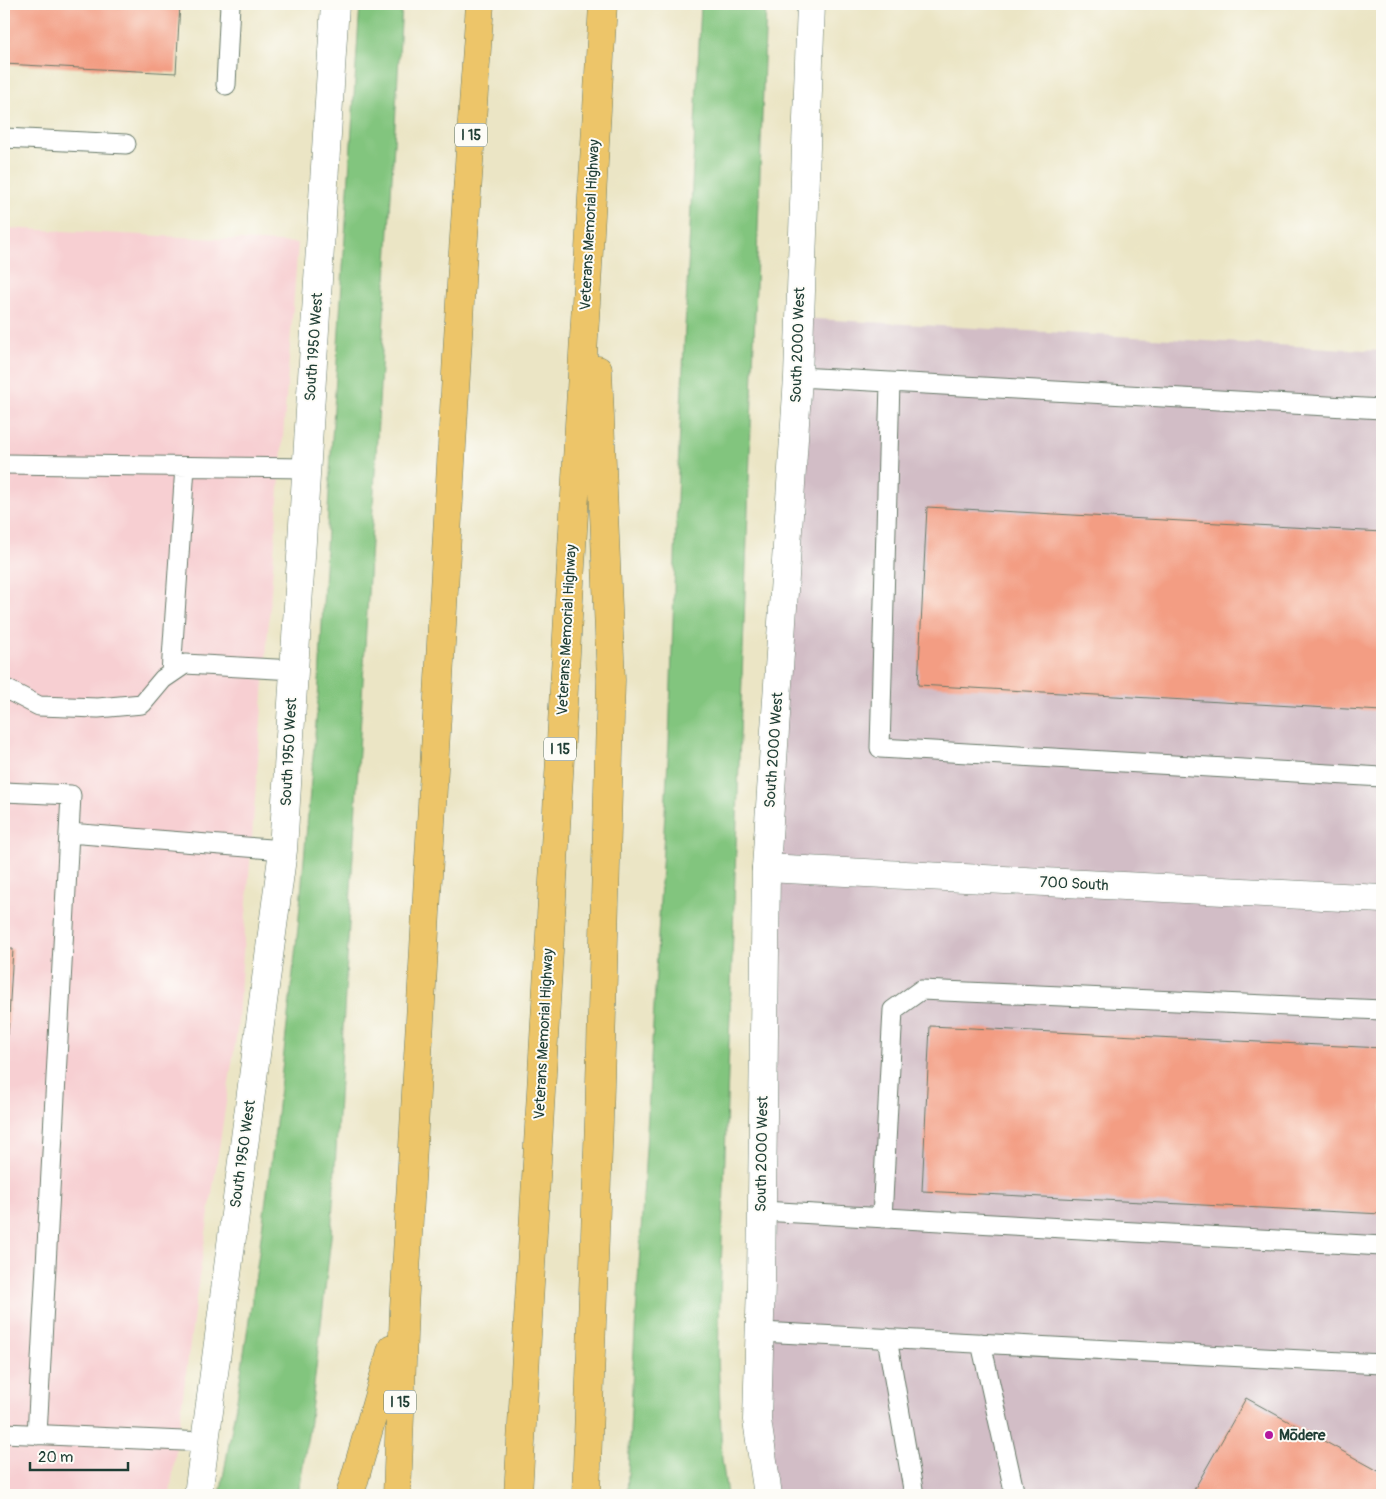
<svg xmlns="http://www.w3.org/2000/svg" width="1386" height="1499" font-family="Pangolin,sans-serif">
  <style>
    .built { fill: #f7cfd2 }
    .industrial { fill: #d2bdc6 }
    .green { fill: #82c57e; stroke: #508159 }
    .building { fill: #f39d83 }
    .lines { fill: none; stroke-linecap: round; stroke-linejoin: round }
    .service-casing { stroke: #667867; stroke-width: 21 }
    .minor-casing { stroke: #667867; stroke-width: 29 }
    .tertiary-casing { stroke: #667867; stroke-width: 29 }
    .motorway-casing { stroke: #667867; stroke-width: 29 }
    .service { stroke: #fff; stroke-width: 19 }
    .minor { stroke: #fff; stroke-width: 28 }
    .tertiary { stroke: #fff; stroke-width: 28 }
    .motorway { stroke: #edc569; stroke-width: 28 }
    .poi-dot { fill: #b5179e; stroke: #fdfcf7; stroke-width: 2 }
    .labels { text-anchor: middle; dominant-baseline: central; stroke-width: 4; stroke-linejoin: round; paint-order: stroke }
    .shield { fill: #fdfcf7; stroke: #62766e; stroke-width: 1 }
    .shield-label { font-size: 14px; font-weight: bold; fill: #1f3d34 }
    .street-label { font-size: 15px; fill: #1f3d34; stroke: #fdfcf7 }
    .poi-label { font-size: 15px; font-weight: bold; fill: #1f3d34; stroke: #fdfcf7; text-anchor: start }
  </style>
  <rect width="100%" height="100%" fill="#fdfcf7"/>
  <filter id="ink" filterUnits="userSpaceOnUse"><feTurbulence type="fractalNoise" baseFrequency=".02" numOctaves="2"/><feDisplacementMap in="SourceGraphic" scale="10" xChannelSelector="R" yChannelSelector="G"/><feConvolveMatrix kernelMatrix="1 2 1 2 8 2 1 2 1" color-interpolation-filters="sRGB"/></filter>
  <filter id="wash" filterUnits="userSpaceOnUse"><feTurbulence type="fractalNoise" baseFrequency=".0096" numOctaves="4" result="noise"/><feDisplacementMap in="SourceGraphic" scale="20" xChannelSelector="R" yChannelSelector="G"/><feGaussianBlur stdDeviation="1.12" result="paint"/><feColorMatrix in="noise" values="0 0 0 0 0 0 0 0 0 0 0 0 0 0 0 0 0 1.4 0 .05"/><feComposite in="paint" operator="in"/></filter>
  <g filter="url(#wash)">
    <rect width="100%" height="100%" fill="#ebe5c5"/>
    <path class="built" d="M4,228l294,15 -61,788 -41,267 -26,197h-166z"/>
    <path class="industrial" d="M799,318l583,33v1144h-614l-11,-75z"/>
    <path class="green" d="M360,4h42l-71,1233 -22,192 -11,66h-78l17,-96 20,-132 19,-144 22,-195 20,-228 13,-246z
      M701,4h65l-48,1350 4,105 5,36h-100l6,-130 14,-234 22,-390 9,-272z"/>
    <g id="blocks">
      <path class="building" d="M4,4h176l-4,69 -172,-9z
        M927,507l455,25v179l-464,-26z
        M4,949h9l-5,85h-4z
        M930,1026l452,22v166l-460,-23z
        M1246,1398l136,75v22h-191z"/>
    </g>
  </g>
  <g filter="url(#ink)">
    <use href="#blocks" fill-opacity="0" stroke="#667867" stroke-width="1"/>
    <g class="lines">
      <g class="service-casing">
        <path id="service" d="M226,85l4,-81
          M4,138l122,6
          M798,377l584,32
          M890,382l-10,366 502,29
          M4,464l302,4
          M171,673l14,-206
          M4,688l35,18 59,2 44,-4 21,-25 22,-15 109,6
          M4,792l67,3 -34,640
          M69,833l214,17
          M762,1211l620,35
          M882,1218l11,-208 28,-20 461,20
          M760,1332l622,32
          M887,1338l27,157
          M981,1343l34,152
          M4,1433l201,9"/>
      </g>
      <g class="minor-casing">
        <path id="minor" d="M766,868l616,31"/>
      </g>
      <g class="tertiary-casing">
        <path id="tertiary" d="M198,1495l85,-645 52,-846
          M768,1495l-11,-75 4,-138 5,-414 32,-491 13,-373"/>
      </g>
      <g class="motorway-casing">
        <path id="motorway" d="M350,1495l42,-147
          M397,1495l7,-187 58,-1042 18,-262
          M518,1495l85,-1491
          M586,1495l13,-375 12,-440 -13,-310"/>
      </g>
      <use href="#service" class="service"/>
      <use href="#minor" class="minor"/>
      <use href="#tertiary" class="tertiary"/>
      <use href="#motorway" class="motorway"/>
    </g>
  </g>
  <circle class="poi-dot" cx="1269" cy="1435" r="5"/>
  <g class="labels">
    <g class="shield">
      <rect x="455" y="123.5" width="32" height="23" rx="4"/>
      <rect x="544" y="737.5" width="32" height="23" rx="4"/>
      <rect x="384" y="1390.5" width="32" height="23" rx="4"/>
    </g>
    <g class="shield-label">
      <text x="471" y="135">I 15</text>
      <text x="560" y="749">I 15</text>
      <text x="400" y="1402">I 15</text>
    </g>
    <g class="street-label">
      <text transform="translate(590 225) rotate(-87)">Veterans Memorial Highway</text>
      <text transform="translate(798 345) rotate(-88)">South 2000 West</text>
      <text transform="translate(314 347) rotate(-86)">South 1950 West</text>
      <text transform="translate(567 630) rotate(-87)">Veterans Memorial Highway</text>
      <text transform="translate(774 750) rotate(-86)">South 2000 West</text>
      <text transform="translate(289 752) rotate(-87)">South 1950 West</text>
      <text transform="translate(1074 884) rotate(3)">700 South</text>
      <text transform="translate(544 1034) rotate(-87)">Veterans Memorial Highway</text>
      <text transform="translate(243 1154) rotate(-82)">South 1950 West</text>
      <text transform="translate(762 1154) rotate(-89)">South 2000 West</text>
    </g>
    <g class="poi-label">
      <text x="1279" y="1435">Mōdere</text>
    </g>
  </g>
  <rect width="1386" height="1499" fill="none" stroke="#fdfcf7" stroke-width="20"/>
  <path d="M30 1462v8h98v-8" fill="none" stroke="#1f3d34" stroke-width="2.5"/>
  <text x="38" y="1462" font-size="15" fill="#1f3d34" stroke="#fdfcf7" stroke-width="4" paint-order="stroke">20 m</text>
</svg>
